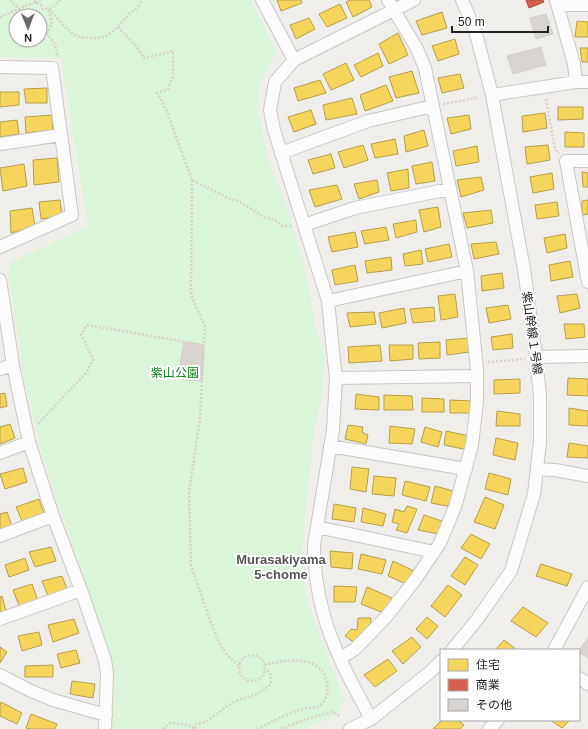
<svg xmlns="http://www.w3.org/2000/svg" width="588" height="729" font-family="Helvetica,'Noto Sans JP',sans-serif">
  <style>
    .park { fill: #daf5da; fill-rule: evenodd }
    .homes { fill: #f6d55c; stroke: #b69f4b }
    .shops { fill: #d6604d; stroke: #a04d40 }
    .building { fill: #d7d4d2; stroke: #d3d0cc }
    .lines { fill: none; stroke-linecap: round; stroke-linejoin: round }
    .minor-casing { stroke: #c9c8c7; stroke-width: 14 }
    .path { stroke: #dccecd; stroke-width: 2.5; stroke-dasharray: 2 2; stroke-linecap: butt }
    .minor { stroke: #fdfcfc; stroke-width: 12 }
    .labels { text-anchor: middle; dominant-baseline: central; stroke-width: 4; stroke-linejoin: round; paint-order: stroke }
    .street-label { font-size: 12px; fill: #222; stroke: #fff }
    .park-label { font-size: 12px; fill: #0c8416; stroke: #fff }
    .neighbourhood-label { font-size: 13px; font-weight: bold; fill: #555; stroke: #fff }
  </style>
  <rect width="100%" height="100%" fill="#f0eeeb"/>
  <path class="park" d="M0,0h251l26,53 -18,31 -1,29 11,48 19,49 16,55 13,68 8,25 -3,35 -10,52 -11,118 7,41 36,95 -6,15 -32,15h-194c1,-28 1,-55 -5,-83l-64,-188 -19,-82 -15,-100 2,-14 77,-36 -27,-168 -61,-1zM16,16h24v24h-24z"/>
  <path class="homes" d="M277,0h24l1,3 -21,8z
    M350,0h19l3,7 -19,10 -7,-15z
    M340,4l7,14 -20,9 -8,-13z
    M442,12l5,16 -25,7 -6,-14z
    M309,18l6,11 -19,10 -6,-14z
    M577,21l11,1v15h-13z
    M398,33l10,22 -19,9 -10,-20z
    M455,39l4,15 -21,7 -6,-15z
    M580,48h8v14h-6z
    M378,53l5,13 -22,11 -7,-12z
    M346,63l8,17 -23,10 -8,-16z
    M412,71l7,22 -23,5 -7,-21z
    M460,74l4,14 -22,5 -4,-15z
    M320,80l6,13 -28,8 -4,-13z
    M386,85l7,16 -28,10 -5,-16z
    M47,88v15h-21l-2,-14z
    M0,92h19v13l-19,2z
    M352,98l5,16 -31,6 -3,-15z
    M558,107h25v12l-25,1z
    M311,110l5,14 -22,8 -6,-15z
    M545,113l2,15 -24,4 -1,-16z
    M52,115l1,15 -27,3 -1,-16z
    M469,115l2,14 -20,5 -4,-16z
    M17,120l2,14 -19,3v-15z
    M424,130l4,16 -22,6 -2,-16z
    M565,132l19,1v14h-19z
    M395,139l3,15 -23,4 -4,-14z
    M363,145l5,15 -24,8 -6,-16z
    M548,145l2,15 -23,4 -2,-17z
    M477,146l2,16 -23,4 -3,-15z
    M331,154l4,14 -22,6 -5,-14z
    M57,158l2,24 -25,3 -1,-25z
    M432,162l3,19 -19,3 -4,-18z
    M24,164l3,22 -24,5 -3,-23z
    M408,169l1,19 -18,3 -4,-18z
    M582,172l6,1v14h-5z
    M552,173l2,16 -21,4 -3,-16z
    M481,177l3,13 -23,7 -4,-17z
    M377,180l2,12 -20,7 -5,-15z
    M337,185l5,14 -27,8 -6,-17z
    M60,200l2,16 -21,3 -2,-17z
    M588,200v14l-6,1v-14z
    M557,202l2,14 -22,3 -2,-14z
    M438,207l3,20 -17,5 -5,-22z
    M32,208l3,18 -24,7 -1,-22z
    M491,210l2,13 -26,5 -4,-15z
    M416,220l1,12 -21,6 -3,-14z
    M386,227l3,13 -24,4 -4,-13z
    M355,232l3,15 -26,5 -4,-15z
    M565,234l2,14 -20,5 -3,-15z
    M496,242l3,12 -25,5 -3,-15z
    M449,244l3,13 -24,5 -3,-13z
    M421,250l2,14 -18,2 -2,-12z
    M391,257l1,13 -25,3 -2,-12z
    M570,261l3,16 -22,4 -2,-16z
    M355,265l3,16 -23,4 -3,-15z
    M502,273l2,15 -22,3 -1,-15z
    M455,294l3,23 -17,3 -3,-24z
    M577,294l3,14 -20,5 -3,-17z
    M508,305l3,14 -22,4 -3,-15z
    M434,307l1,14 -22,2 -3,-14z
    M404,308l2,15 -24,5 -3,-15z
    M374,312l2,12 -26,3 -3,-14z
    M564,324h20l1,13 -19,2z
    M512,334l1,14 -20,2 -2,-13z
    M469,338l1,14 -23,3 -1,-15z
    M440,342v16l-21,1 -1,-16z
    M380,345l2,16 -33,2 -1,-16z
    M389,345h24v14l-23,2z
    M568,378l20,1v17l-21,-1z
    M520,379v14l-26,1v-14z
    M5,393l2,13 -7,2v-14z
    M356,394l23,3v13l-24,-1z
    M384,395l28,1 1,14h-29z
    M422,398l22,1v13h-22z
    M450,400l23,1v12h-23z
    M569,408l19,3v15l-19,-1z
    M497,411l23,3v12h-24z
    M10,424l5,14 -15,6v-17z
    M348,425l15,2 -1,5 6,3 -2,9 -21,-5z
    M390,426l25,3 -3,15 -23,-1z
    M425,427l17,5 -4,15 -17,-5z
    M446,431l23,5 -1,14 -24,-5z
    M496,438l22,5 -3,17 -22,-5z
    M569,443l19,3v12l-21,-1z
    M352,467l17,2 -3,23 -16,-3z
    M23,468l4,14 -22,7 -5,-15z
    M489,473l22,6 -3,16 -23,-6z
    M374,476l22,2 -2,18 -22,-2z
    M405,481l25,6 -4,14 -24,-6z
    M435,486l22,6 -5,15 -21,-4z
    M485,497l19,8 -9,24 -21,-7z
    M39,499l5,14 -22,8 -6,-14z
    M334,504l22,4 -2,14 -22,-3z
    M407,506l10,3 -10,24 -11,-3 3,-6 -7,-2 3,-13 9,3z
    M363,508l23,6 -3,12 -22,-4z
    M7,512l5,14 -12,4v-16z
    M424,515l21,7 -6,12 -21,-4z
    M471,534l19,10 -9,15 -20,-11z
    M51,547l5,14 -21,6 -6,-15z
    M330,551l23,2 -1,16 -21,-2z
    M361,554l25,6 -4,14 -24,-5z
    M465,557l13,8 -13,20 -14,-9z
    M25,558l4,12 -20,7 -4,-12z
    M393,561l21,10 -8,13 -18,-8z
    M541,564l31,10 -5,12 -31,-10z
    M62,576l5,13 -19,7 -6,-15z
    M32,584l6,17 -19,5 -6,-16z
    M448,585l14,10 -17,22 -14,-11z
    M334,586l23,1 -2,15h-21z
    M367,587l25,11 -8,15 -23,-9z
    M2,596l4,15 -6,1v-15z
    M523,607l25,16 -12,14 -25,-16z
    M427,617l11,9 -11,13 -11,-10z
    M358,618h13l-1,13 -15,12 -10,-7 6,-7 6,1z
    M74,619l5,14 -26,9 -5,-17z
    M39,632l3,13 -20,6 -4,-15z
    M412,637l9,10 -18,17 -11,-13z
    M504,640l13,10h-22z
    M0,647l7,5 -7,11z
    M76,650l4,13 -19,5 -4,-14z
    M388,659l9,12 -22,16 -11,-12z
    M53,665v12h-28v-11z
    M72,681l23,3 -2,14 -23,-4z
    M1,702l21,11 -5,11 -17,-8v-11z
    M31,714l26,10 -2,5h-25l-4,-1z
    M442,720h16l6,5 -4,4h-27z
    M550,720h20l-8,8z"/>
  <path class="shops" d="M526,0h17l1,2 -15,6z"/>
  <path class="building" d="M546,14l7,20 -17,5 -6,-21z
    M541,47l5,18 -33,9 -6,-18z
    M184,342l20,3 -2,36 -19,-1 -3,-16z
    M588,638v20l-9,-6v-2z"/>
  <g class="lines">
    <g class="minor-casing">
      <path id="minor" d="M262,0l32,60
        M556,0l18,64 2,18
        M558,5h30
        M0,67l52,1 20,147 -72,32
        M492,95l84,-13h12
        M0,144l61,-9
        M281,153l87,-32 65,-15
        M588,161h-22l22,121
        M304,225l51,-17 95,-19
        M0,280l13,85 16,77 24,74 28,74 24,70 2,13 -2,56
        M328,301l139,-30
        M536,357l52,-1
        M0,369l13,-4
        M336,378l140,-2
        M330,446l136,23
        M0,453l29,-11
        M537,469l18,1 33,6
        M317,527l117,25
        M0,536l53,-20
        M0,619l81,-29
        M452,650l24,-29 35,-50 23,-77 6,-52v-46l-4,-39 -12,-88 -32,-174 -17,-65 -13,-30
        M554,650l34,-63
        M341,658l14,-9 31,-32 29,-37 25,-37 15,-36 17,-62 5,-43v-33l-10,-98 -42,-203 -8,-19 -29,-49
        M0,675l31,16 22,9 53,15
        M579,678l9,6
        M371,719c-18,-34 -38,-69 -48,-107 -6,-22 -9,-44 -9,-67l19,-115 3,-52 -3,-27 -5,-50 -54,-171 -4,-20 5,-28 19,-22 120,-60
        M350,729l21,-10 58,-46 12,-12
        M489,729l9,-9"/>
    </g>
    <path class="path" d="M10,0l9,9 3,7
      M35,2l7,-2
      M49,9c8,9 17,20 26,26 6,4 28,4 33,0 7,-5 12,-11 18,-18 6,-7 12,-6 15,-17
      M49,10l3,13 -5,11 8,10 3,14
      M0,17l35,-15 6,3 2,4 9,-1 8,-8
      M118,27l18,19 8,12 29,-7v25l-5,13 -11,4 9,16 26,71 38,19 8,2 26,16 11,3 7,6h11
      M40,32l7,2
      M546,99l9,50 4,5
      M443,104l34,-6
      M192,180l-1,115 14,32 -5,91 -11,74 2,73 17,50 12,30 7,10 12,11
      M488,362l37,-3
      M38,424l49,-52 6,-13 -12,-24 6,-10 117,20
      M239 668a13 13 0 1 1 26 0a13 13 0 1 1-26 0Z
      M163,729l7,-6 14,1 11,4
      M195,729l1,-5c4,-1 9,-1 12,-4 9,-5 16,-13 26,-18 16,-7 22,-5 37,-18l-1,-12 -5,-3
      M257,729c15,-7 30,-16 46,-20 8,-2 16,0 21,-8 4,-6 4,-12 3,-18 -5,-29 -41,-24 -62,-18
      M281,729l26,-10 25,-7 8,4"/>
    <use href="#minor" class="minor"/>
  </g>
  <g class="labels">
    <g class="street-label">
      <text transform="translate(532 333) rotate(82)">紫山幹線１号線</text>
    </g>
    <g class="park-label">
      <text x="175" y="373">紫山公園</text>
    </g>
    <g class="neighbourhood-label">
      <text x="281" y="559">Murasakiyama<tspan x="281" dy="15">5-chome</tspan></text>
    </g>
  </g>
  <rect x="440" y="649" width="140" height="72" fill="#ffffff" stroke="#a7a7a7"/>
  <rect x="448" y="659" width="20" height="12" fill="#f6d55c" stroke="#a7a7a7"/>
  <text x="476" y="669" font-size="12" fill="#222222">住宅</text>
  <rect x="448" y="679" width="20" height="12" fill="#d6604d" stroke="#a7a7a7"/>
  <text x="476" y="689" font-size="12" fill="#222222">商業</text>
  <rect x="448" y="699" width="20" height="12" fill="#d7d4d2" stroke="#a7a7a7"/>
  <text x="476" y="709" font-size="12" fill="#222222">その他</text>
  <g transform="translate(28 28) rotate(179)"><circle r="19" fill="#ffffff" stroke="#a7a7a7"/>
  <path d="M0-3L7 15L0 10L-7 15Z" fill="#6a6968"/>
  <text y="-6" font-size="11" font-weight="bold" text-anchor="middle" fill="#222222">N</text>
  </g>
  <path d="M452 26v6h96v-6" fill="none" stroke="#222222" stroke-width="2"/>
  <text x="458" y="26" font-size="12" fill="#222222" stroke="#ffffff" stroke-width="3" paint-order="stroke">50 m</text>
</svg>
